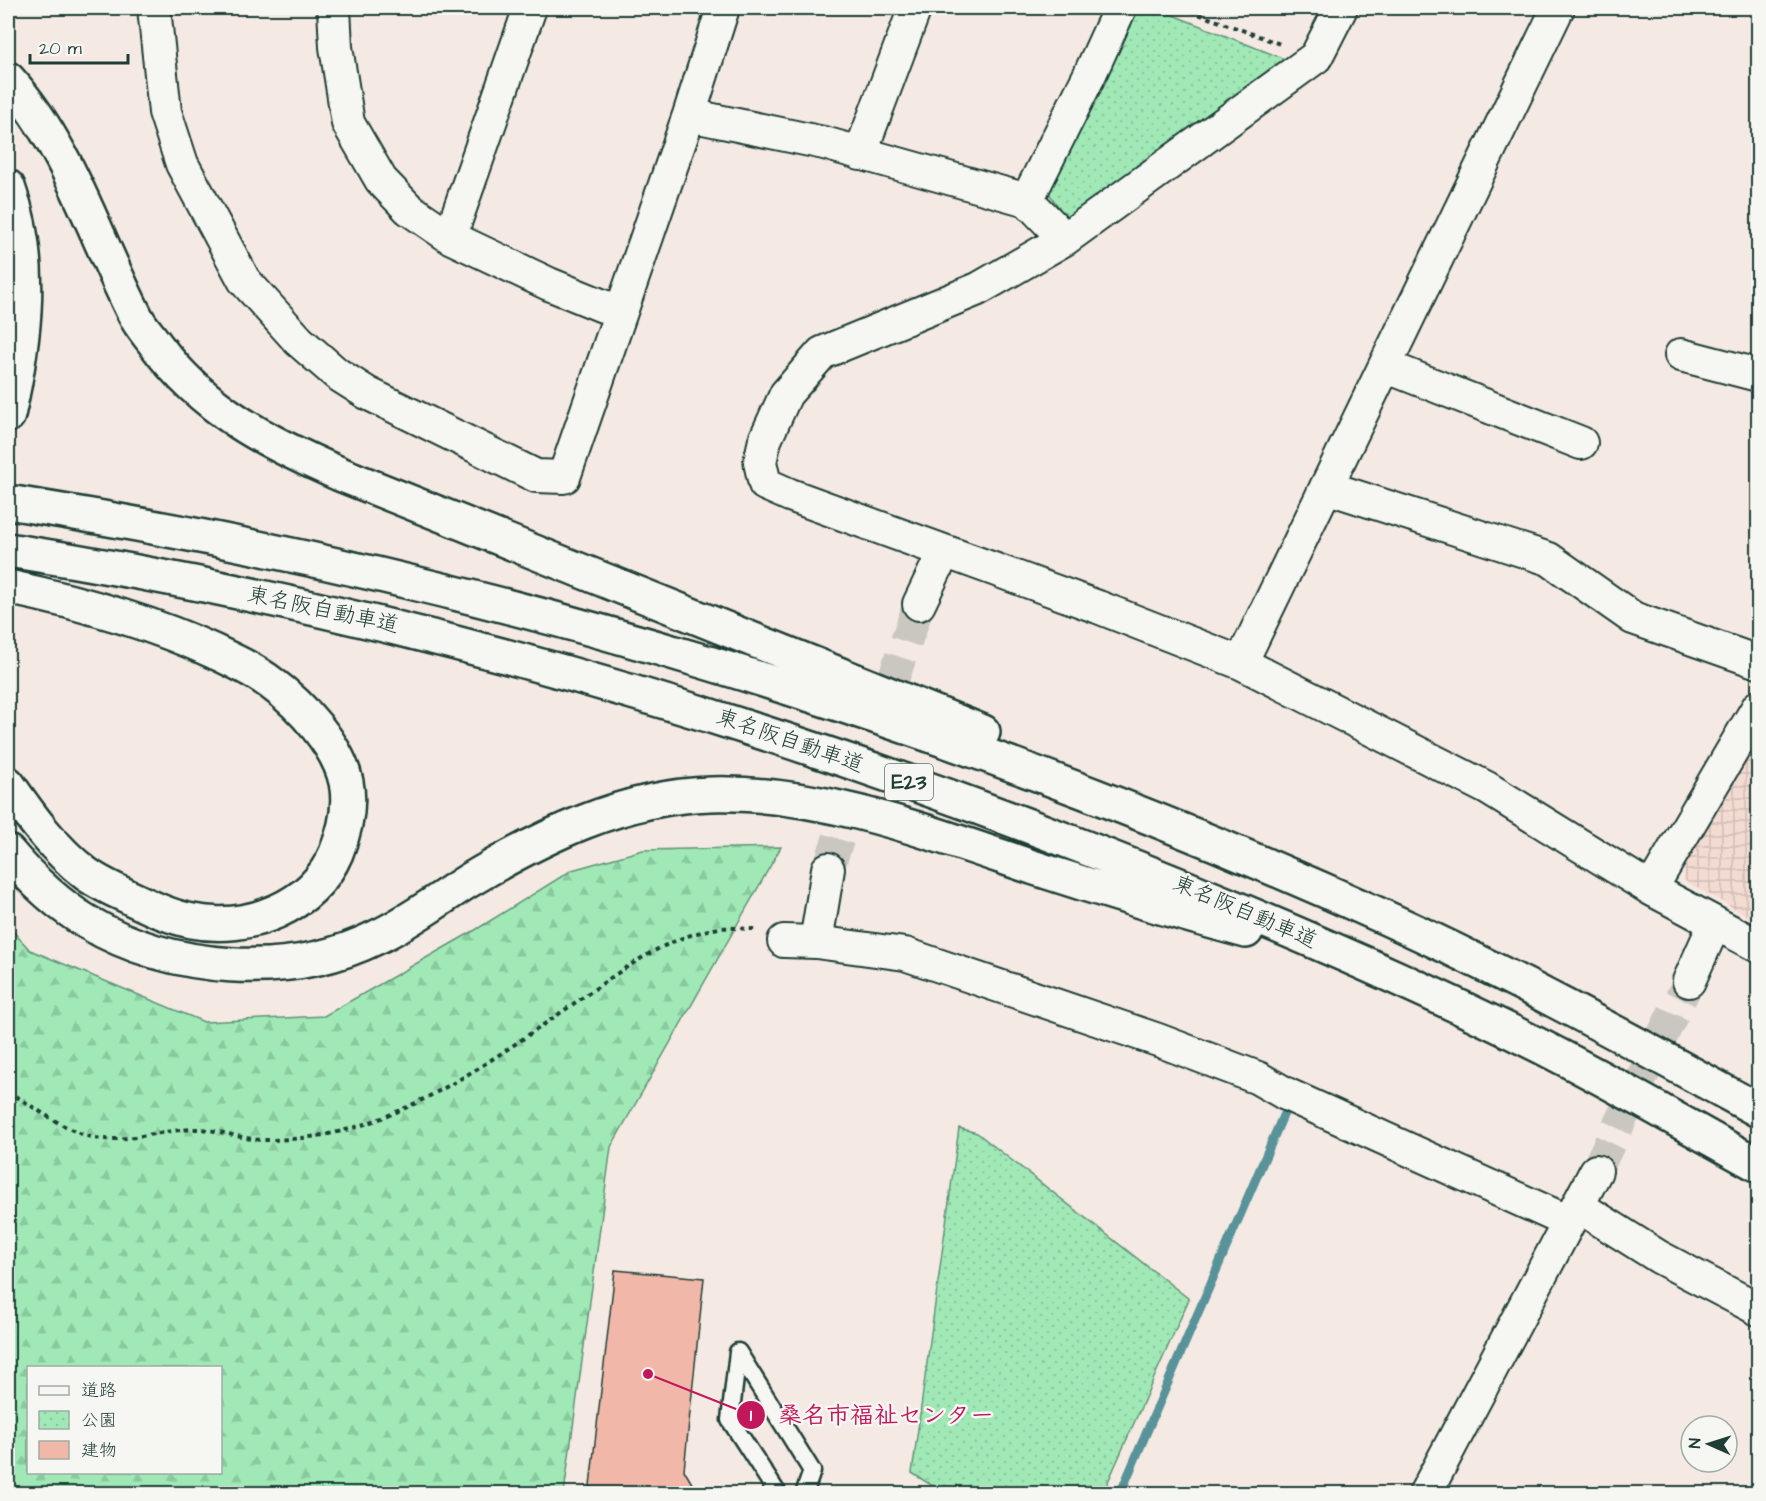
<svg xmlns="http://www.w3.org/2000/svg" width="1766" height="1501" font-family="'Architects Daughter','Klee One',sans-serif">
  <style>
    .industrial { fill: url(#industrial-grid) }
    .forest { fill: url(#forest-firs); stroke: #609376; stroke-width: 1.5; fill-rule: evenodd }
    .park { fill: url(#park-dots); stroke: #609376; stroke-width: 1.5 }
    .lines { fill: none; stroke-linecap: round; stroke-linejoin: round }
    .stream { stroke: #599399; stroke-width: 9 }
    .building { fill: #f1b8a9; stroke: #1f3d34; stroke-width: 1.5 }
    .minor-tunnel { stroke: #cac7c0; stroke-width: 32; stroke-dasharray: 32 16; stroke-linecap: butt }
    .service-casing { stroke: #1f3d34; stroke-width: 21 }
    .minor-casing { stroke: #1f3d34; stroke-width: 36 }
    .motorway-casing { stroke: #1f3d34; stroke-width: 38 }
    .path { stroke: #1f3d34; stroke-width: 4; stroke-dasharray: 4.5 4.5; stroke-linecap: butt }
    .service { stroke: #f6f6f2; stroke-width: 16 }
    .minor { stroke: #f6f6f2; stroke-width: 32 }
    .motorway { stroke: #f6f6f2; stroke-width: 33 }
    .labels { text-anchor: middle; dominant-baseline: central; stroke-width: 5; stroke-linejoin: round; paint-order: stroke }
    .shield { fill: #f6f6f2; stroke: #60746d; stroke-width: 1.5 }
    .shield-label { font-size: 21px; font-weight: bold; fill: #1f3d34 }
    .street-label { font-size: 22px; fill: #1f3d34; stroke: #f6f6f2 }
    .leader { fill: none; stroke: #c2185b; stroke-width: 2 }
    .callout-dot { fill: #c2185b; stroke: #f6f6f2; stroke-width: 2 }
    .mark-label { font-size: 18px; text-anchor: middle; font-weight: bold; fill: #fff }
    .callout-label { font-size: 24px; text-anchor: middle; font-weight: bold; fill: #c2185b; stroke: #f6f6f2; stroke-width: 5; stroke-linejoin: round; paint-order: stroke }
  </style>
  <defs>
    <pattern id="industrial-grid" width="8" height="8" patternUnits="userSpaceOnUse" patternTransform="scale(1.5)"><rect width="8" height="8" fill="#f4dbd2"/><path d="M0 4h8M4 0v8" fill="none" stroke="#d1bdb5"/></pattern>
    <pattern id="forest-firs" width="22" height="20" patternUnits="userSpaceOnUse" patternTransform="scale(1.5)"><rect width="22" height="20" fill="#a0e9b7"/><path d="M5 1l3.5 6h-7zM16 11l3.5 6h-7z" fill="#89c99e"/></pattern>
    <pattern id="park-dots" width="8" height="8" patternUnits="userSpaceOnUse" patternTransform="scale(1.5)"><rect width="8" height="8" fill="#a0e9b7"/><path d="M2 2h.1M6 6h.1" fill="none" stroke="#89c99e" stroke-width="1.8" stroke-linecap="round"/></pattern>
  </defs>
  <rect width="100%" height="100%" fill="#f5eae3"/>
  <filter id="ink" filterUnits="userSpaceOnUse"><feTurbulence type="fractalNoise" baseFrequency=".0167" numOctaves="2"/><feDisplacementMap in="SourceGraphic" scale="12" xChannelSelector="R" yChannelSelector="G"/><feConvolveMatrix kernelMatrix="1 2 1 2 8 2 1 2 1" color-interpolation-filters="sRGB"/></filter>
  <g filter="url(#ink)">
    <path class="industrial" d="M1758,739v183l-75,-42 3,-19z"/>
    <path class="forest" d="M781,847l-170,300 -47,346h-556v-567l22,24 174,72 120,-6 153,-87 95,-59 71,-20zM28,1368h192v104h-192z"/>
    <path class="park" d="M1129,8h26l132,52 -218,162 -21,-30z
      M959,1128l18,5 212,166 -86,194h-169l2,-5 -24,-15z"/>
    <g class="lines">
      <path class="stream" d="M1120,1494l165,-383"/>
    </g>
    <path class="building" d="M615,1270l89,8 -20,192 14,24h-109z"/>
    <g class="lines">
      <path class="minor-tunnel" d="M828,869l91,-265
        M1596,1171l93,-190"/>
      <g class="service-casing">
        <path id="service" d="M738,1352l74,119 -8,23
          M738,1352l-8,68 48,74"/>
      </g>
      <g class="minor-casing">
        <path id="minor" d="M154,8l11,104 17,52 62,116 55,61 38,33 30,19 169,83 28,1 125,-362 34,-107
          M334,8l2,39 12,76 33,57 28,29 41,28 99,47 54,22 17,4
          M1341,8l-25,49 -251,182 -87,50 -156,64 -36,41 -21,46 -5,22 5,22 25,11 308,112 143,56 246,125 164,101 107,57
          M689,115l135,28 203,57 62,-124 31,-68
          M860,154l55,-146
          M1027,200l38,39
          M450,237l80,-229
          M1681,355l77,20
          M1385,366l196,77
          M1326,487l223,72 84,59 125,44
          M919,604l25,-52
          M1241,663l317,-655
          M828,869l-12,73 89,12 253,86 100,38 28,16 283,128
          M1651,889l107,-182
          M784,941l32,1
          M1689,981l26,-58
          M1578,1206l81,51 99,52
          M1425,1494l171,-323"/>
      </g>
      <g class="motorway-casing">
        <path id="motorway" d="M8,79c60,66 87,158 127,236 5,11 14,20 21,30 48,65 112,98 184,129l643,258
          M8,187c27,74 17,153 0,228
          M8,502c474,75 939,217 1376,415 128,58 251,126 374,193
          M8,550c368,57 725,161 1073,296 154,60 307,124 455,198 76,38 149,81 222,121
          M8,587c71,15 141,34 207,65 19,9 39,18 56,31 30,22 67,62 75,99 5,25 -1,49 -10,71 -23,54 -87,79 -144,68 -21,-4 -40,-13 -59,-22 -16,-8 -34,-15 -48,-26 -31,-24 -55,-57 -77,-89
          M8,852c23,27 49,52 79,70 84,50 202,59 290,15 32,-15 61,-37 91,-56 73,-44 156,-85 243,-87 111,-3 220,39 324,74 70,23 140,44 211,63"/>
      </g>
      <path class="path" d="M1182,8l98,36
        M8,1092c26,14 54,37 83,45 31,8 74,-9 108,-8 22,1 44,11 67,11 25,0 52,-3 76,-9 85,-22 166,-82 237,-131 43,-30 86,-63 140,-72 11,-1 24,1 36,1"/>
      <use href="#service" class="service"/>
      <use href="#minor" class="minor"/>
      <use href="#motorway" class="motorway"/>
    </g>
  </g>
  <g class="labels">
    <rect class="shield" x="885" y="764" width="48" height="36" rx="4.5"/>
    <g class="shield-label">
      <text x="909" y="782">E23</text>
    </g>
    <g class="street-label">
      <text transform="translate(323 610) rotate(12)">東名阪自動車道</text>
      <text transform="translate(790 741) rotate(19)">東名阪自動車道</text>
      <text transform="translate(1245 912) rotate(23)">東名阪自動車道</text>
    </g>
  </g>
  <path class="leader" d="M648 1374L751 1415"/>
  <g class="callout-dot">
    <circle cx="648" cy="1374" r="6"/>
    <circle cx="751" cy="1415" r="15"/>
  </g>
  <g class="mark-label">
    <text x="751" y="1421">1</text>
  </g>
  <g class="callout-label">
    <text x="886" y="1423">桑名市福祉センター</text>
  </g>
  <rect width="1766" height="1501" fill="none" stroke="#f6f6f2" stroke-width="30"/>
  <rect x="15" y="15" width="1736" height="1471" fill="none" stroke="#1f3d34" stroke-width="2" filter="url(#ink)"/>
  <rect x="27" y="1366" width="195" height="108" fill="#f6f6f2" stroke="#a0aca6" stroke-width="1.5"/>
  <rect x="39" y="1386" width="30" height="9" fill="#f6f6f2" stroke="#a0aca6" stroke-width="1.5"/>
  <text x="81" y="1396" font-size="18" fill="#1f3d34">道路</text>
  <rect x="39" y="1411" width="30" height="18" fill="url(#park-dots)" stroke="#a0aca6" stroke-width="1.5"/>
  <text x="81" y="1426" font-size="18" fill="#1f3d34">公園</text>
  <rect x="39" y="1441" width="30" height="18" fill="#f1b8a9" stroke="#a0aca6" stroke-width="1.5"/>
  <text x="81" y="1456" font-size="18" fill="#1f3d34">建物</text>
  <g transform="translate(1709 1444) rotate(273)"><circle r="28" fill="#f6f6f2" stroke="#a0aca6" stroke-width="1.5"/>
  <path d="M0-4.5L10 22L0 15L-10 22Z" fill="#1f3d34"/>
  <text y="-9" font-size="16" font-weight="bold" text-anchor="middle" fill="#1f3d34">N</text>
  </g>
  <path d="M30 54v9h98v-9" fill="none" stroke="#1f3d34" stroke-width="3"/>
  <text x="39" y="54" font-size="18" fill="#1f3d34" stroke="#f6f6f2" stroke-width="4.5" paint-order="stroke">20 m</text>
</svg>
